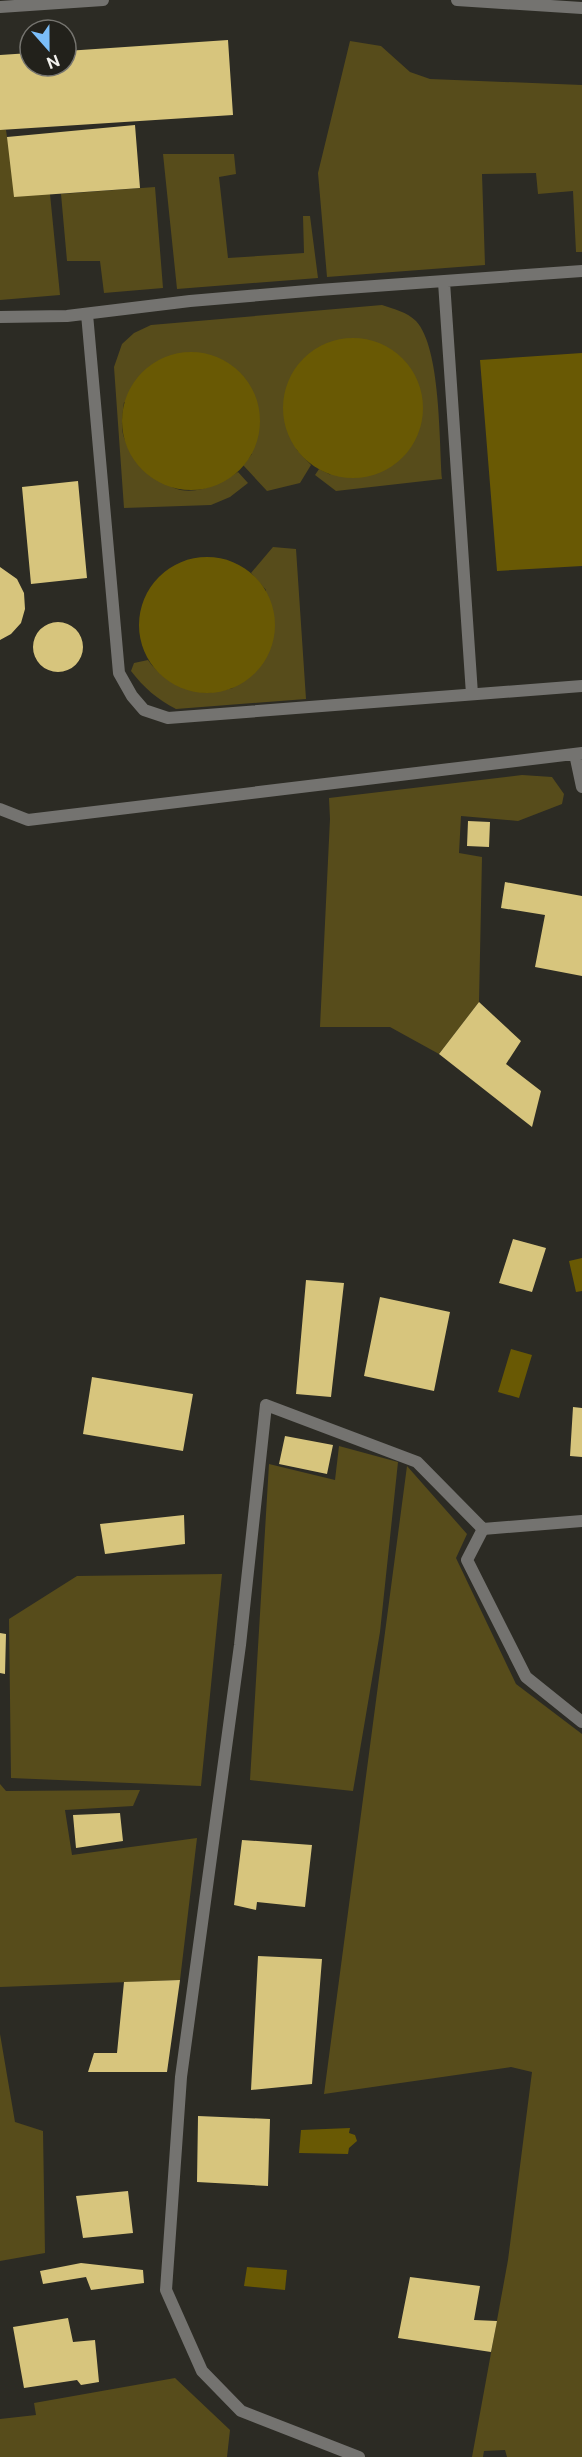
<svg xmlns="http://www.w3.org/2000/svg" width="582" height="2457" font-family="'Public Sans',sans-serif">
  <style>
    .green { fill: #574c1b }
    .water { fill: #695904 }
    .building { fill: #d7c57d }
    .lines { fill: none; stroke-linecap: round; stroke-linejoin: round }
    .lane { stroke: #747370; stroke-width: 12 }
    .street { stroke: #747370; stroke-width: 12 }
  </style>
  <rect width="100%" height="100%" fill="#2c2b24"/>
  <path class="green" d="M350,41l31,5 29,26 20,7 152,6v167h-6l-3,-61 -35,3 -2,-21 -54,1 3,91 -158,12 -9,-104z
    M0,130h6l1,7 43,57 10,101 -60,5z
    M163,154h71l2,20 -17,3 9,81 76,-5 -1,-37h7l8,62 -141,11z
    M155,187l8,101 -59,5 -4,-32h-33l-6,-67z
    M382,305c12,4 25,7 34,16 25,27 23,120 26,158l-106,12 -21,-16 4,-6 12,6 -35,-26 15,16 -11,18 -33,8 -24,-26 9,-11 -128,-52c-5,36 -2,40 24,64 7,6 16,17 24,21 22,11 48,-4 66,-15l10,11 -18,14 -19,8 -87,3 -10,-141 8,-23 12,-11 17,-8z
    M273,547l23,2 10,150 -130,10c-19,-10 -32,-21 -45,-38l3,-8 14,-3c6,9 12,13 22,19 26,16 33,16 63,9l33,-98 -15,-17z
    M522,775l30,2 12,17 -2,10 -44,17 -57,-5 -2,37 23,4 -3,145 -40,52 -49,-27h-70l10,-208 -1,-21z
    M339,1446l59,16 -18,170 -27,159 -103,-11 19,-316 66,16z
    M407,1466l60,68 -11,24 60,126 66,50v723h-75l-2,-7 -21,1 -1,6h-11l36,-197 24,-188 -21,-5 -187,27z
    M222,1574l-21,212 -190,-8 -2,-159 68,-43z
    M0,1784l6,7 134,-1 -7,16 -68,4 7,45 125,-17 -17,142 -180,7z
    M0,2034l15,88 28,9 2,122 -45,8z
    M175,2378l55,52 -3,27h-227v-38l36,-4 -2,-12z"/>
  <path class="water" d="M283 408a70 70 0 1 1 140 0a70 70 0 1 1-140 0Z
    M122 421a69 69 0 1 1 138 0a69 69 0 1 1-138 0Z
    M582,353v213l-85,5 -17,-211z
    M139 625a68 68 0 1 1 136 0a68 68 0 1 1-136 0Z
    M582,1258v33l-6,1 -7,-31z
    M511,1349l21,6 -13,43 -21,-6z
    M350,2128l-1,5 6,2 2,6 -8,7 -1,6 -49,-1 2,-23z
    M247,2267l40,3 -2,20 -41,-4z"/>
  <path class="building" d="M228,40l5,75 -233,15v-75l30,-2v13h36v-15z
    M135,125l5,63 -126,9 -7,-60z
    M78,481l9,97 -56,6 -9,-97z
    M0,567l17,12 7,14 1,16 -4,14 -10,11 -11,6z
    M33 647a25 25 0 1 1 50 0a25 25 0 1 1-50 0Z
    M468,821l22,1 -1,25 -22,-1z
    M505,882l77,14v80l-47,-9 10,-52 -44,-7z
    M479,1002l42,39 -15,23 35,27 -9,36 -93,-73z
    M513,1239l33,9 -14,44 -33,-9z
    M306,1280l38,3 -13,114 -35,-3z
    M380,1297l70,15 -16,79 -70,-15z
    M92,1377l101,17 -10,57 -100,-17z
    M573,1407l9,1v49l-12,-1z
    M285,1436l48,9 -6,29 -48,-10z
    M184,1515l1,29 -80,10 -5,-30z
    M0,1633l6,1 -1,40 -5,-1z
    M120,1813l3,28 -47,7 -3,-33z
    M242,1840l70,5 -7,62 -48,-5 -1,8 -22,-5z
    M258,1956l64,3 -10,125 -61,6z
    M180,1980l-13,92h-79l6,-19h23l7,-71z
    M198,2116l72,3 -2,67 -71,-4z
    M128,2191l5,42 -50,5 -7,-42z
    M81,2263l62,7 1,13 -53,7 -5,-13 -43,7 -3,-13z
    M410,2277l70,9 -6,34 23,1 -6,31 -93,-14z
    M68,2318l5,24 22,-2 4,42 -18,3 -4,-5 -53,8 -11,-61z"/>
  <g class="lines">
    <path class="lane" d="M457,0l125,8
      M0,7l103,-7
      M444,282l28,412
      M87,314l32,359 13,23 12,14 24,8 414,-32
      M0,317l67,-1 123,-15 129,-11 263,-19
      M483,1529l-16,31 59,117 56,45"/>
    <path class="street" d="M575,754l7,33
      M0,809l28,11 554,-67
      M359,2457l-118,-46 -39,-40 -36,-81 15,-213 59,-432 26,-240 151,57 66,67 99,-8"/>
  </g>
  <g transform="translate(48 48) rotate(159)"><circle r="28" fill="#22211b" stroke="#75746f" stroke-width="1.5"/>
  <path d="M0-4.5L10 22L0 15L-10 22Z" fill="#7bbef9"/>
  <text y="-9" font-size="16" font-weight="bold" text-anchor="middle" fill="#f2f1ed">N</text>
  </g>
</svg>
